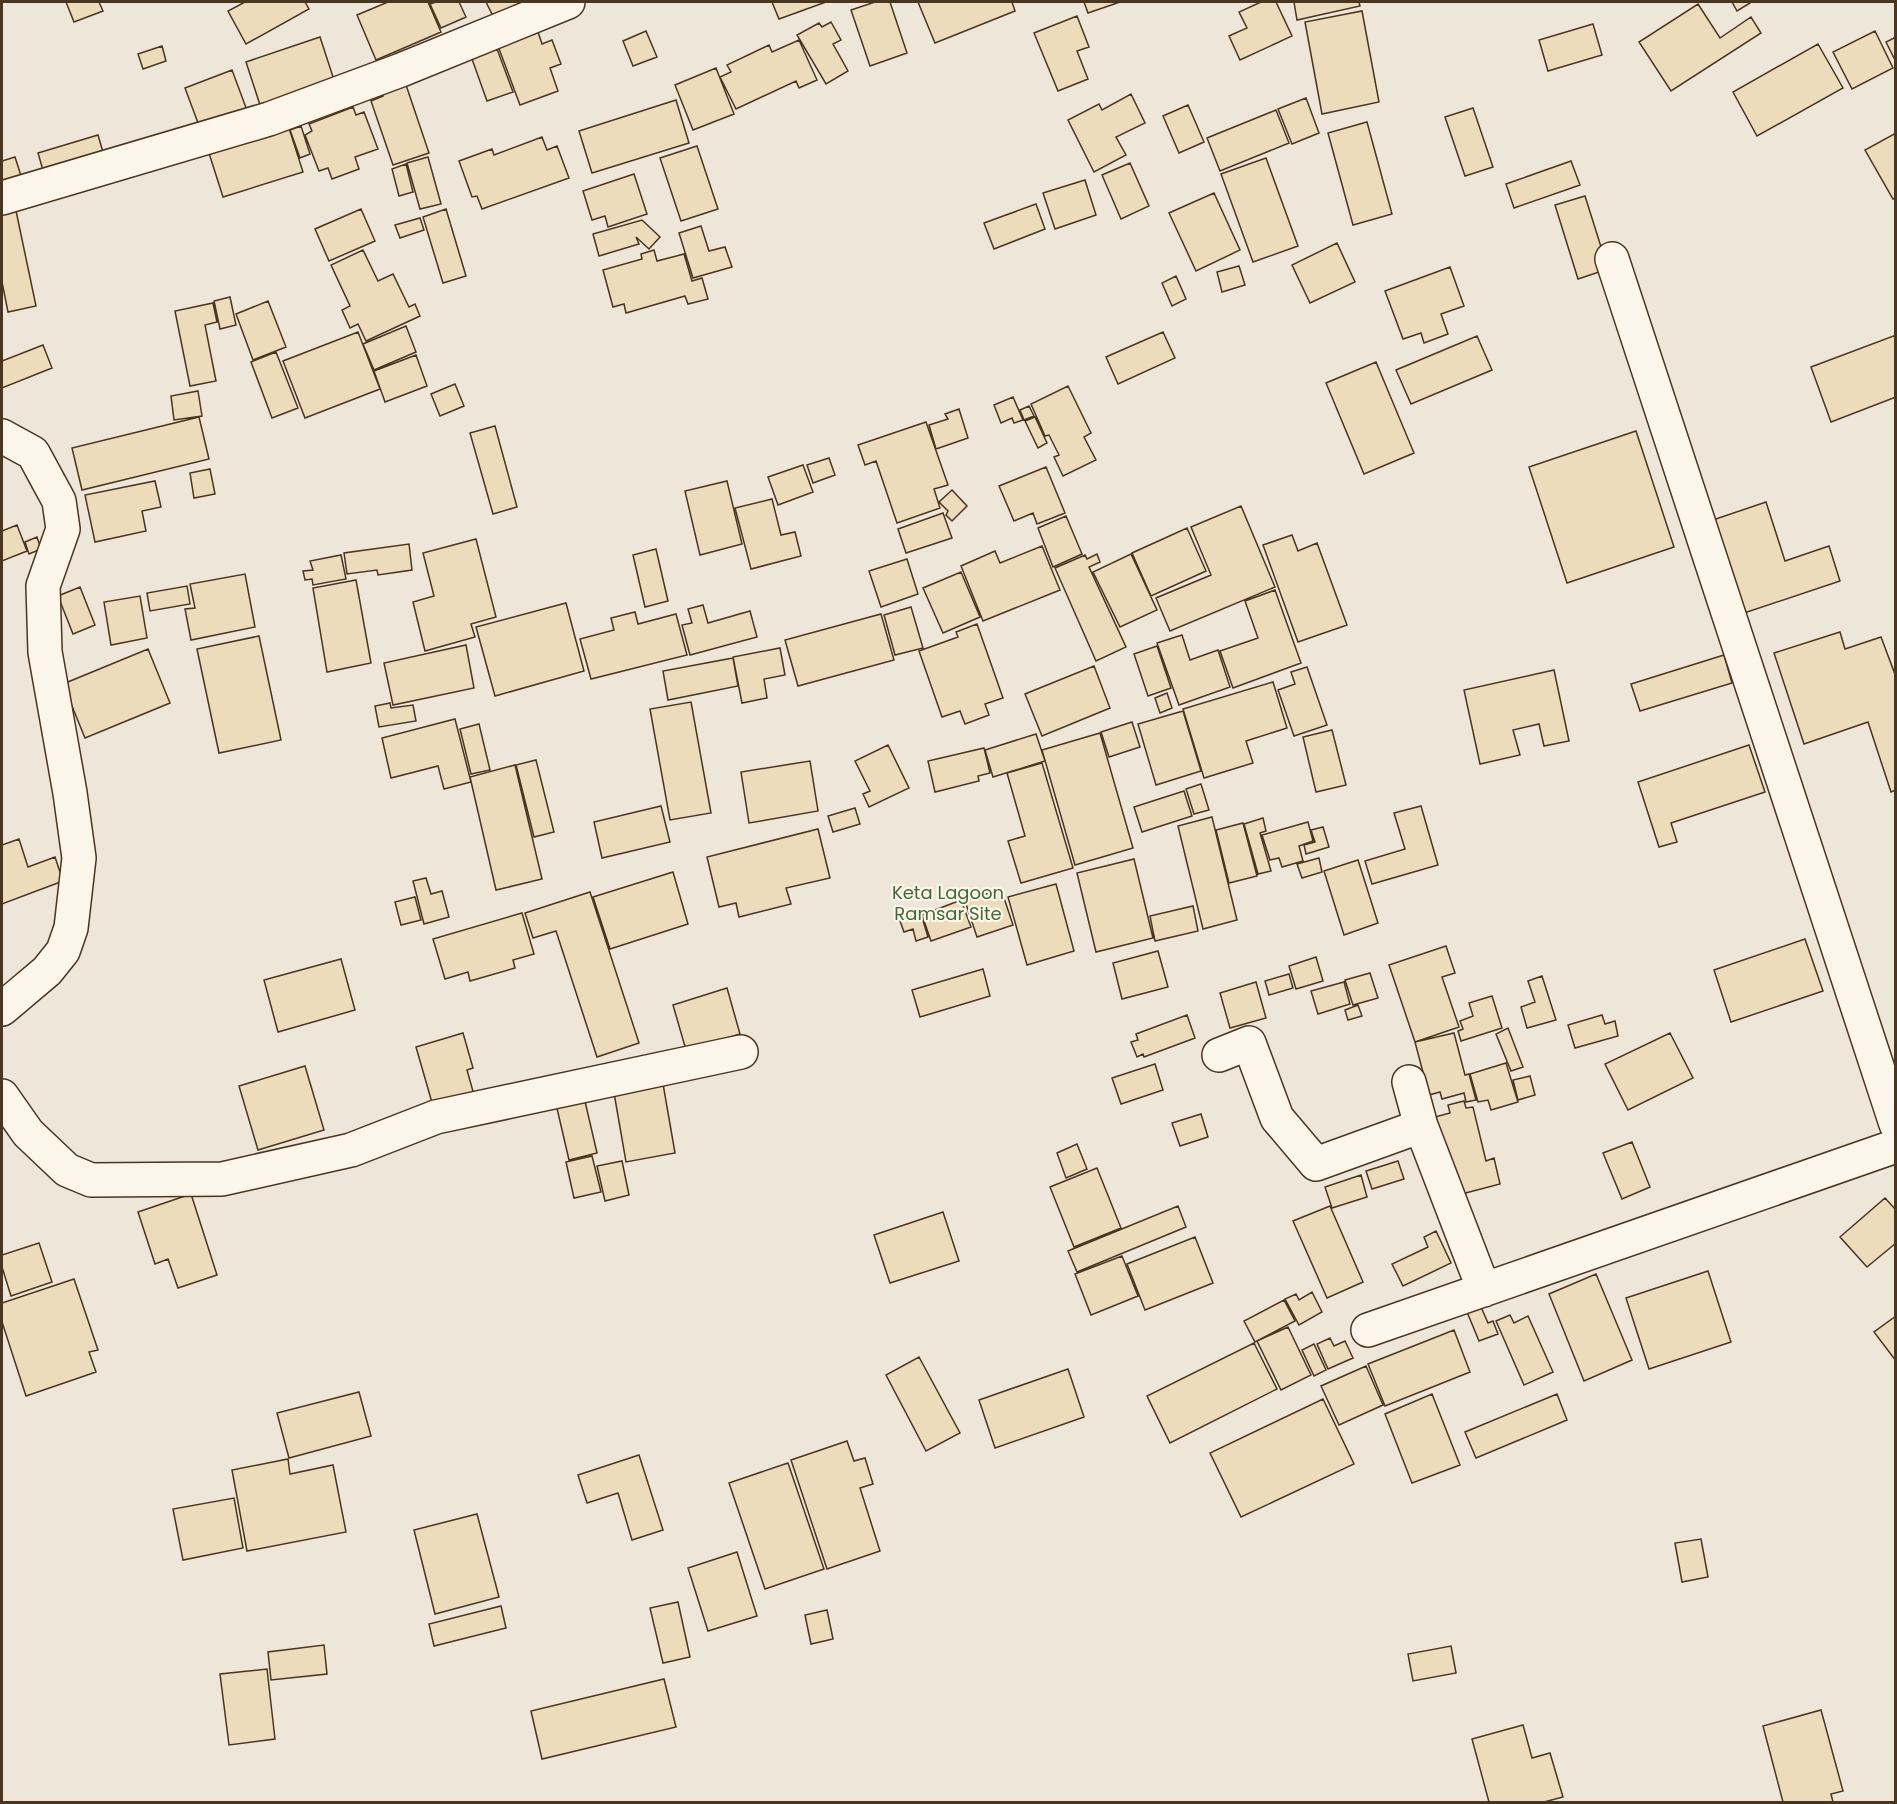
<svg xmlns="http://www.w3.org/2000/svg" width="1897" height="1804" font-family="Poppins,sans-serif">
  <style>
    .green { fill: #ede6d9; stroke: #887966; stroke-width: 1.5 }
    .building { fill: #ecdcbc; stroke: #4a3520; stroke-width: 1.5 }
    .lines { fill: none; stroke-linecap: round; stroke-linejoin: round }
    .minor-casing { stroke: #4a3520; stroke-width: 36 }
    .minor { stroke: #fbf6e9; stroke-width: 33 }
    .labels { text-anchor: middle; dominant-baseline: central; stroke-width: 4.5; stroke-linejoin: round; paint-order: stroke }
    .park-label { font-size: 18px; fill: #436837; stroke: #fbf6e9 }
  </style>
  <rect width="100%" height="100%" fill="#fbf6e9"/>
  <path class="green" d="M2,2h1893v1800h-1893z"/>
  <path class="building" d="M66,2h33l4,9 -29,11z
    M245,2h60l4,7 -63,35 -18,-33z
    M388,2h40l13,30 -65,28 -19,-45z
    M436,2h23l7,15 -25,11 -11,-24z
    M486,2h43l-35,16z
    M772,2h54l-47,17z
    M875,2h15l17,51 -37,13 -19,-56z
    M918,2h94l3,9 -80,32z
    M1084,2h36l-32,11z
    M1261,2h15l16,34 -52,24 -11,-24 18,-8 -8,-16z
    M1294,2h65l1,4 -63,14z
    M1732,2h17l1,1 -13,8z
    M1698,4l22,34 31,-21 10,16 -90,58 -32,-49z
    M1362,11l17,91 -57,12 -17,-92z
    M1077,16l12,31 -12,4 11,28 -30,12 -24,-58z
    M831,22l10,18 -8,4 15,27 -22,13 -29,-49 22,-12 3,4z
    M1593,24l9,31 -54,16 -9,-31z
    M646,31l11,26 -24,9 -10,-25z
    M1875,31l18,37 -41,21 -19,-37z
    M538,32l4,12 10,-4 9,24 -11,4 8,23 -38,14 -22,-59z
    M320,37l16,49 -74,25 -16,-49z
    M1896,37v25l-10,-20z
    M799,40l18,40 -18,8 -3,-7 -60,28 -16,-32 11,-5 -4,-7 42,-20 3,7z
    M1818,44l25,44 -86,48 -24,-44z
    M162,46l4,15 -23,8 -5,-15z
    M497,49l16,43 -26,9 -15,-42z
    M716,68l18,46 -41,16 -18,-45z
    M232,70l16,43 -47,18 -16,-43z
    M404,79l25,74 -36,12 -22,-64 12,-5 -3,-9z
    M1131,94l14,29 -29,14 10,18 -32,17 -26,-52 31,-16 3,6z
    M1306,98l13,35 -27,11 -14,-35z
    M676,100l13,43 -97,30 -13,-42z
    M1188,105l16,37 -25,11 -16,-37z
    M353,107l3,8 8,-3 14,37 -23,8 4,12 -27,10 -4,-11 -9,3 -14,-36 7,-4 -3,-7z
    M1473,108l20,59 -28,9 -20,-59z
    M1276,110l13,33 -69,28 -13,-33z
    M1367,122l25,92 -39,11 -25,-92z
    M288,125l15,47 -80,25 -15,-47z
    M301,126l9,28 -10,4 -10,-28z
    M1896,133v65l-3,1 -28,-49z
    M98,135l7,24 -60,18 -7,-24z
    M542,137l5,13 10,-4 12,32 -87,31 -5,-13 -5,1 -13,-36 33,-12 2,6z
    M697,146l21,63 -37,12 -21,-63z
    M15,157l8,25 -21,7v-28z
    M428,157l13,47 -21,5 -13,-46z
    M1266,158l32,88 -45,16 -32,-88z
    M1571,161l9,24 -66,23 -8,-24z
    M1130,163l19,43 -28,13 -19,-44z
    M406,164l7,28 -14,4 -7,-27z
    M634,174l13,40 -39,13 -3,-11 -13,4 -9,-29z
    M1085,180l11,35 -41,14 -12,-36z
    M1214,193l26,57 -44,21 -27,-58z
    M1585,196l23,73 -30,10 -23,-74z
    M1036,204l9,25 -51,20 -10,-26z
    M15,206l21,100 -28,6 -6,-30v-73z
    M361,209l14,32 -46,20 -14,-32z
    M446,209l20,67 -23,7 -20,-66z
    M420,218l4,12 -24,8 -5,-13z
    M642,220l18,17 -11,12 -13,-12 3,7 -40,12 -6,-22z
    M701,226l8,25 16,-4 7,20 -39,11 -14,-45z
    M1337,243l18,39 -45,21 -18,-38z
    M363,250l15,31 15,-7 16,33 6,-3 5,12 -54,25 -8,-17 -8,4 -8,-18 8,-4 -19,-41z
    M654,250l3,11 27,-7 8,27 10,-3 6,21 -20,5 -3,-8 -59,17 -2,-9 -11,3 -10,-37 39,-11 -1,-5z
    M1239,266l6,19 -23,7 -5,-20z
    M1450,267l14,39 -23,8 7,20 -24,9 -3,-10 -18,6 -18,-48z
    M1176,276l10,23 -14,7 -10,-23z
    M230,297l6,28 -16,4 -6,-28z
    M268,301l18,46 -33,13 -17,-46z
    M213,303l4,19 -12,3 11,56 -26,5 -15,-75z
    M406,326l10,26 -42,18 -11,-26z
    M358,332l22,57 -75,29 -22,-57z
    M1163,332l12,26 -57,26 -12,-27z
    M1896,335v62l-65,25 -20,-55z
    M1477,336l15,34 -81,34 -15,-34z
    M43,345l9,23 -50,20v-27z
    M276,352l22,56 -26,10 -21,-56z
    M416,355l11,31 -42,16 -11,-31z
    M1376,362l38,91 -50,21 -38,-91z
    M455,384l9,22 -24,10 -9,-22z
    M1068,386l23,47 -7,4 12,23 -33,16 -9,-19 5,-2 -10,-20 -4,1 -14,-32z
    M198,391l4,25 -28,4 -3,-24z
    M1013,397l10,23 -9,3 -2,-5 -11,5 -7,-18z
    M1029,406l5,10 -10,4 -4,-10z
    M959,409l9,29 -32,11 -7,-24 19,-6 -3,-5z
    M199,417l10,42 -127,31 -10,-42z
    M1035,417l12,26 -9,5 -13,-27z
    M926,422l22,63 -14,4 6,19 -43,15 -21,-62 -11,4 -7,-20z
    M495,426l22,81 -24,7 -23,-81z
    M1636,431l38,116 -107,36 -38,-116z
    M829,458l6,17 -22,8 -6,-18z
    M803,465l10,27 -35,13 -10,-28z
    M1046,467l19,46 -28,11 -4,-11 -19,8 -15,-35z
    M210,469l5,25 -21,4 -4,-25z
    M155,481l6,26 -19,4 4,20 -51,11 -10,-47z
    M727,481l15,63 -42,11 -15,-64z
    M952,490l15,16 -15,15 -6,-6 2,-4 -9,-9z
    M772,499l9,36 14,-3 6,24 -50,13 -16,-61z
    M1766,502l19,59 44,-15 11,35 -105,35 -31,-93z
    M1241,506l34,81 -105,44 -14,-33 55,-23 -20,-48z
    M943,513l9,25 -46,15 -8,-24z
    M1066,516l16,38 -29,13 -15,-39z
    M17,525l10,26 -25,10v-30z
    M1187,528l19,43 -55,25 -19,-43z
    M1292,535l6,16 19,-8 30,82 -49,17 -35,-97z
    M37,537l4,12 -12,5 -4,-12z
    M476,539l20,78 -25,7 4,13 -50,14 -12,-49 21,-6 -11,-43z
    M409,544l3,26 -34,5 -1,-5 -30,4 -3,-21z
    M1042,546l18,44 -77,31 -22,-55 34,-15 5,12z
    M656,549l12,52 -23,6 -12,-52z
    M1097,554l3,8 -11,5 37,80 -30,14 -41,-93 30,-13 2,4z
    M1131,554l26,56 -37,17 -27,-55z
    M341,555l5,24 -33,6 -1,-6 -7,1 -2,-9 10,-1 -3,-9z
    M907,559l11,35 -37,13 -12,-36z
    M961,572l19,45 -37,16 -20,-45z
    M245,574l10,53 -64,13 -6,-31 10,-1 -5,-24z
    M356,580l15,83 -44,9 -14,-84z
    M187,586l3,18 -40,7 -3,-18z
    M80,587l15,38 -22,9 -15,-38z
    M1275,590l26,73 -68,25 -13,-37 38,-13 -13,-37z
    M140,596l7,42 -36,7 -7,-43z
    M566,603l18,68 -89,25 -19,-69z
    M703,605l5,18 42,-12 7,26 -67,18 -8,-30 10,-2 -4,-14z
    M911,607l12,41 -28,7 -11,-40z
    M635,612l3,12 38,-10 11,41 -96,24 -11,-40 34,-9 -3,-12z
    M881,614l13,46 -96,26 -13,-46z
    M977,624l26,74 -18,6 4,11 -24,9 -5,-13 -18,6 -23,-66 39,-14 -2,-5z
    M1840,632l5,17 36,-12 15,40v113l-5,2 -23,-70 -64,22 -30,-91z
    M1182,635l8,25 28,-10 12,37 -51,18 -22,-62z
    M259,636l22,104 -62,13 -22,-104z
    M466,645l8,43 -81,17 -9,-42z
    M1157,646l14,42 -23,8 -14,-42z
    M780,648l5,27 -21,4 3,19 -25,5 -9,-46z
    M148,649l22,54 -85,35 -22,-54z
    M1724,655l8,28 -92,28 -9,-27z
    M733,658l5,28 -70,14 -5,-29z
    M1094,666l16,42 -68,28 -17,-42z
    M1307,667l20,58 -33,11 -16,-46 17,-6 -4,-12z
    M1554,670l15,71 -25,5 -5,-22 -26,6 7,25 -40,9 -16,-74z
    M1273,682l14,46 -41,13 7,22 -49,15 -21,-69z
    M1167,693l5,15 -12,5 -5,-15z
    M691,702l20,111 -41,7 -20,-111z
    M390,703l1,5 22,-3 3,16 -37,6 -4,-21z
    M1183,711l18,60 -45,14 -18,-61z
    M455,719l16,63 -27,7 -6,-23 -47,12 -9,-40z
    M1132,722l8,25 -31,10 -8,-25z
    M479,724l11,46 -19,4 -11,-45z
    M1332,730l14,55 -30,7 -13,-55z
    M1100,733l33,115 -58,17 -33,-115z
    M1036,734l9,27 -52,16 -8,-27z
    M888,745l21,43 -40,19 -6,-13 7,-3 -15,-30z
    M1749,745l16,47 -94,31 6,19 -18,5 -21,-65z
    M984,748l6,25 -12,3 1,5 -44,11 -7,-31z
    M536,760l18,72 -20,5 -18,-72z
    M810,761l8,50 -69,12 -8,-51z
    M1042,763l31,105 -52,15 -13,-42 17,-5 -18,-63z
    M515,765l27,114 -46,11 -26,-113z
    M1201,784l8,26 -15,4 -8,-25z
    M1184,791l8,25 -50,16 -8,-25z
    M661,806l9,36 -68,16 -8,-36z
    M1421,806l17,59 -66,19 -7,-23 40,-12 -11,-36z
    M855,808l5,16 -27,8 -5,-16z
    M1212,817l25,103 -34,9 -25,-103z
    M1263,818l3,13 -6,2 11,38 -13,3 -14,-50z
    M1308,822l5,19 -14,5 4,15 -21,6 -3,-9 -9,2 -8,-25z
    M1243,823l14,53 -28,7 -13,-53z
    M1323,827l6,20 -23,7 -2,-9 11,-3 -4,-12z
    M818,829l12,49 -44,10 5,16 -52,13 -3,-14 -17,4 -12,-50z
    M19,839l9,28 27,-10 8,24 -61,23v-59z
    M1319,858l3,14 -20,6 -5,-14z
    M1134,859l19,79 -57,14 -19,-79z
    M1358,860l20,63 -34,12 -20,-64z
    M673,872l15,52 -78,25 -17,-52z
    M426,878l5,16 11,-3 7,26 -25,7 -11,-43z
    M1056,884l18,67 -47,14 -19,-68z
    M1001,889l12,36 -36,12 -12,-36z
    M590,892l49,151 -42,14 -41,-126 -23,7 -8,-25z
    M415,897l6,23 -20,5 -6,-23z
    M961,900l10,27 -40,14 -9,-26z
    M1193,906l5,25 -43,10 -5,-25z
    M522,913l12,41 -21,6 2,8 -45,13 -2,-9 -23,7 -12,-40z
    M921,914l7,23 -12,4 -3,-12 -9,3 -4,-11z
    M1805,939l18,52 -92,31 -17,-52z
    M1446,946l9,27 -13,4 17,50 -44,15 -26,-77z
    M1158,951l10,36 -46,12 -9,-36z
    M1316,957l7,24 -27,8 -7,-23z
    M341,959l14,51 -77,22 -14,-52z
    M983,969l7,27 -70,21 -8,-27z
    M1370,973l8,25 -25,7 -8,-25z
    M1289,974l4,14 -24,7 -4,-14z
    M1542,976l14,44 -29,8 -6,-21 14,-5 -7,-21z
    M1256,982l10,36 -36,10 -10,-35z
    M1344,982l6,22 -32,10 -7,-23z
    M727,988l13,46 -54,16 -13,-45z
    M1492,996l10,32 -41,13 -3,-10 5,-2 -3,-8 13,-5 -4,-13z
    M1358,1005l4,11 -14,4 -3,-10z
    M1187,1015l8,23 -51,19 -1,-3 -6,3 -6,-15 7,-2 -2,-6z
    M1602,1015l3,9 10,-3 3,15 -43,12 -7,-23z
    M1508,1028l15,39 -12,4 -15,-37z
    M463,1033l10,35 -6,2 7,25 -41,11 -17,-59z
    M1454,1033l11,42 4,-1 7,26 -10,2 -2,-9 -22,6 -2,-7 -11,3 -14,-53z
    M1670,1033l23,45 -65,32 -23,-46z
    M1506,1063l12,39 -27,8 -3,-10 -10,2 -8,-28z
    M1155,1064l8,26 -42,14 -9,-26z
    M305,1066l19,64 -66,20 -19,-64z
    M1530,1076l5,19 -17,5 -5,-20z
    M662,1078l13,75 -49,9 -13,-75z
    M584,1097l13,56 -28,7 -13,-56z
    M1464,1101l2,7 7,-1 13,54 8,-3 6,26 -46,12 -19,-79 15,-4 -2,-8z
    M1201,1114l7,23 -28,9 -8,-23z
    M1632,1142l18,45 -28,12 -19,-46z
    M1077,1144l10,25 -21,9 -9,-25z
    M592,1156l9,36 -27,6 -8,-36z
    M622,1161l7,34 -24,6 -8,-35z
    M1398,1161l6,18 -32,10 -6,-18z
    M1097,1168l24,60 -47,19 -24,-60z
    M1361,1175l6,22 -35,11 -7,-21z
    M191,1194l26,81 -39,13 -10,-29 -13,5 -17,-52z
    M1885,1198l11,12v33l-29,24 -27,-30z
    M1178,1206l8,21 -109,45 -9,-21z
    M1330,1206l33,76 -36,16 -34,-77z
    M943,1212l16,49 -69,22 -16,-48z
    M1436,1231l15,32 -48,23 -11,-22 36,-17 -4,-10z
    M1195,1237l18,46 -68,27 -18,-46z
    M39,1243l13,39 -41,14 -9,-29v-12z
    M1122,1256l16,40 -47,19 -16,-41z
    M1708,1271l23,71 -82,27 -23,-71z
    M1596,1274l36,86 -48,21 -35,-87z
    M74,1279l24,71 -9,2 7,20 -70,24 -24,-74v-19z
    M1312,1292l10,20 -23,13 -14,-26 11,-5 3,6z
    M1284,1300l11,21 -40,21 -11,-21z
    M1481,1307l7,16 5,-2 5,13 -19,7 -12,-29z
    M1510,1315l4,8 14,-7 25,56 -29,13 -28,-64z
    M1896,1316v45l-22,-29z
    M1288,1327l23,48 -30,15 -24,-49z
    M1454,1330l16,42 -85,34 -17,-42z
    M1330,1338l4,8 11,-5 8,17 -25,11 -11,-25z
    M1254,1343l23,46 -107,54 -23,-47z
    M1314,1344l12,26 -12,6 -12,-26z
    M919,1357l41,76 -34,18 -40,-76z
    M1366,1366l17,39 -44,20 -18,-39z
    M1068,1369l16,48 -89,31 -16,-48z
    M359,1392l12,44 -82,22 -12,-45z
    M1432,1394l28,71 -48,18 -27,-69z
    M1557,1394l10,26 -91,38 -11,-26z
    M1323,1399l31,65 -113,53 -31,-64z
    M847,1441l7,20 11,-3 8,26 -13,4 20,63 -53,18 -36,-109z
    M639,1455l24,75 -31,10 -14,-47 -31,10 -9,-28z
    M288,1459l2,15 43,-9 13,67 -99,19 -15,-81z
    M788,1463l36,106 -59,20 -36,-106z
    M234,1498l9,50 -60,12 -10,-51z
    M477,1514l22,83 -64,17 -21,-84z
    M1701,1539l7,38 -26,5 -7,-39z
    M737,1552l20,64 -49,15 -20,-63z
    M678,1602l12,55 -27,6 -13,-55z
    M501,1606l5,22 -72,18 -5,-22z
    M827,1610l6,29 -22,5 -6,-29z
    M324,1645l3,29 -56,6 -3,-28z
    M1451,1646l5,27 -43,8 -5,-27z
    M267,1669l8,70 -46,6 -9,-71z
    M664,1679l12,48 -134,32 -11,-48z
    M1821,1710l22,81 -12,3 2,8h-50l-20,-76z
    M1523,1725l9,33 18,-5 13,44 -19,5h-55l-17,-63z"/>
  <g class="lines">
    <g class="minor-casing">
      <path id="minor" d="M2,198l267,-79 132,-49 167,-68
        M1612,259l284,865
        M2,436l31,17 26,48 4,28 -20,57 2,66 25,141 9,65 -8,70 -8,23 -16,20 -45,38
        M1219,1055l30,-12 28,75 39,46 105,-38
        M1409,1082l12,44 63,164
        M2,1096l26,37 39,37 24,10 131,-1 129,-29 85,-33 305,-65
        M1368,1330l528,-184"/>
    </g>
    <use href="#minor" class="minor"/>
  </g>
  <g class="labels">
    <g class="park-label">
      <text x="948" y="892">Keta Lagoon<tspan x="948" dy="21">Ramsar Site</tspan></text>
    </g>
  </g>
  <rect width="1897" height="1804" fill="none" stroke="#4a3520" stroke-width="6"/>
</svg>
